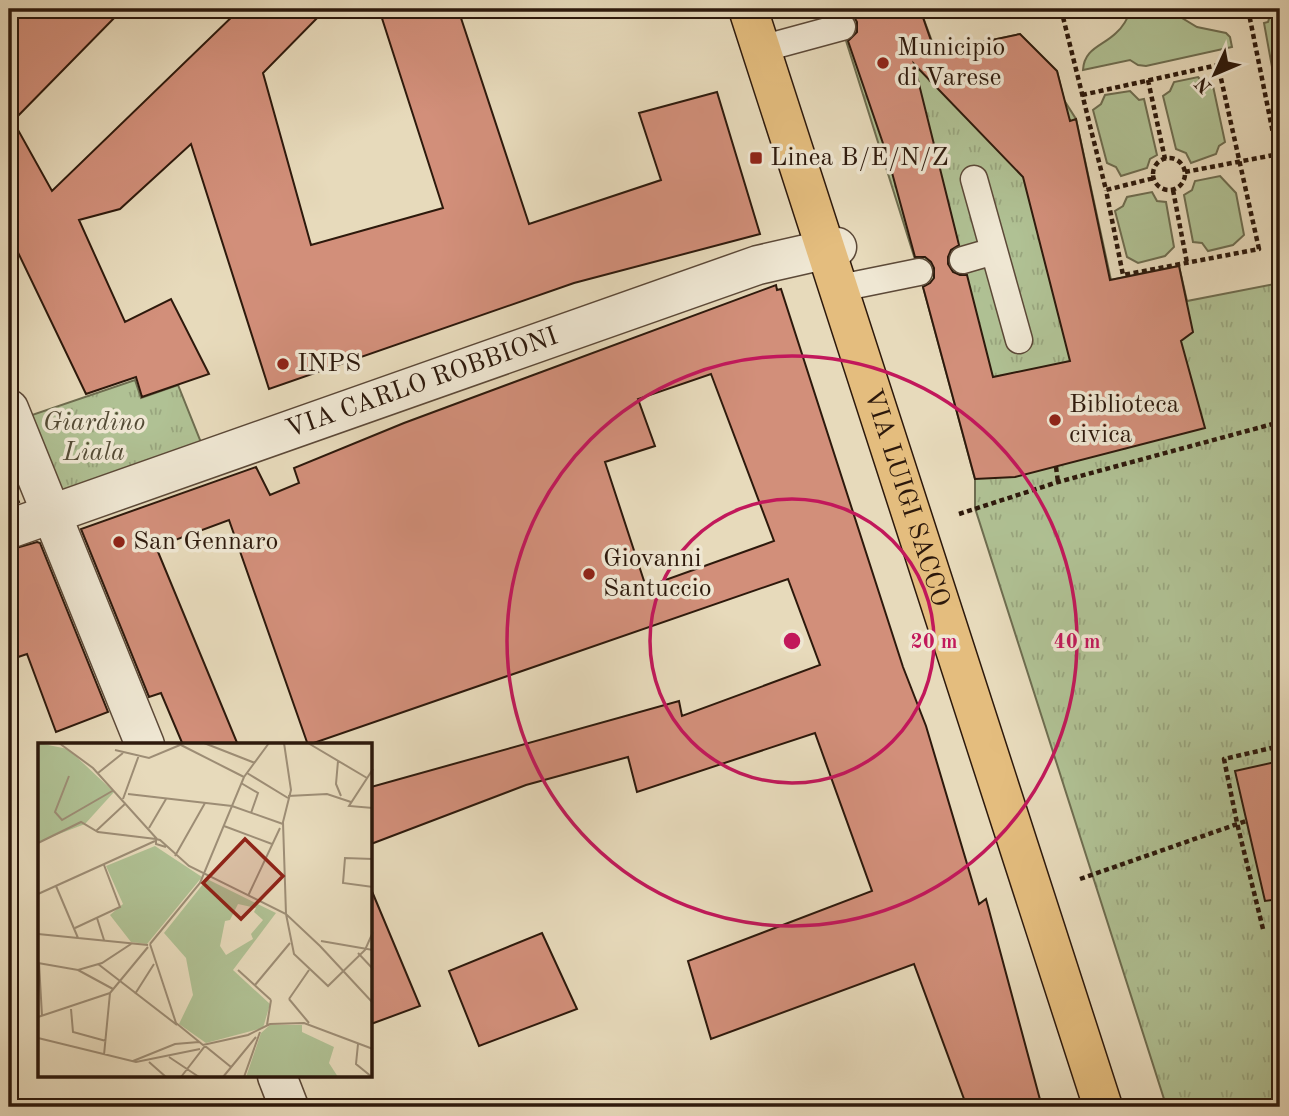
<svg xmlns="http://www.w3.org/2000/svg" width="1289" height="1116" font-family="'Old Standard TT',serif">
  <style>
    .grass { fill: url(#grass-tufts); stroke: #6e6d50; stroke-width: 2 }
    .garden { fill: #b0c194; stroke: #6e6d50; stroke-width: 2 }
    .building { fill: #d28f7a; stroke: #2d190c; stroke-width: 2; fill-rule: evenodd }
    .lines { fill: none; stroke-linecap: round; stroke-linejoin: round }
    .lane-casing { stroke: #5c4938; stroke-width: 29 }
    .street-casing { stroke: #5c4938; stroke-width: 41 }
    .primary-casing { stroke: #2d190c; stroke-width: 41 }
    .path { stroke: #2d190c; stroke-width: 4.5; stroke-dasharray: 5 3.5; stroke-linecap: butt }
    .lane { stroke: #efe7d3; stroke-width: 26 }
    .street { stroke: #efe7d3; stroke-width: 38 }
    .primary { stroke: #e4bd7e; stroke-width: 38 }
    .ring { fill: none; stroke: #c2185b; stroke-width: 3.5 }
    .poi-dot { fill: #8f2418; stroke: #efe7d3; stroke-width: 2.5 }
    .labels { text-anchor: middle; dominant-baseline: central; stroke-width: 7; stroke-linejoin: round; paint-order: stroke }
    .poi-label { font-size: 26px; fill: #2d190c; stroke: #efe7d3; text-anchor: start }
    .street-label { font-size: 26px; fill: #2d190c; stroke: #efe7d3 }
    .park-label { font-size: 26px; font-style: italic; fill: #544b35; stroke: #efe7d3 }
    .inset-road { fill: none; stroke: #9d8d75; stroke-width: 2 }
    .view { fill: #8f2418; fill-opacity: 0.15; stroke: #8f2418; stroke-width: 3.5 }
    .inset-edge { fill: none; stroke: #2d190c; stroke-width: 3.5 }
    .centre { fill: #c2185b; stroke: #efe7d3; stroke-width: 3.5 }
    .ring-label { font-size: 21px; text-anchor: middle; font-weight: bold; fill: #c2185b; stroke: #efe7d3; stroke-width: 7; stroke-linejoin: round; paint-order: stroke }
  </style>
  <defs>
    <pattern id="grass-tufts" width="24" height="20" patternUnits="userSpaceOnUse" patternTransform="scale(1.75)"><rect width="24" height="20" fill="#b0c194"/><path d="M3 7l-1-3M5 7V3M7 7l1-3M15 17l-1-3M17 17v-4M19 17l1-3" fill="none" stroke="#98a57e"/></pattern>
  </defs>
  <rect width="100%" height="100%" fill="#e7dabb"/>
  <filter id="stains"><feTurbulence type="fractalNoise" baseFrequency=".00286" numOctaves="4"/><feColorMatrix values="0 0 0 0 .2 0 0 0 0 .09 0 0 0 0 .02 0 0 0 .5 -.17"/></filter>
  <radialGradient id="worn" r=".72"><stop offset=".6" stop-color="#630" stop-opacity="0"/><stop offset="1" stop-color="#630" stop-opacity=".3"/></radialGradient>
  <path class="grass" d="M836,9h84l16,43 84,-18 37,37 7,29 12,19 35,161 68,-14 8,35 93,-18v-3v827h-112l-3,-5 -190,-594v-29l-56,-207z
    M135,380l6,18 37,-13 24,60 -143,50 -33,-78z"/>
  <path class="garden" d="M1131,9h36l30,18 29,6 4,4 2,10 -86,19 -8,-1 -8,-5 -47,10c1,-22 20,-24 33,-37 8,-7 12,-15 15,-24z
    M1272,9h8v102l-16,-88 4,-1z
    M1198,77l6,7 9,2 12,56 -6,4 -3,8 -25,9 -5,-10 -10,-4 -13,-53 7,-5 4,-9z
    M1130,91l9,9 5,-1 13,56 -7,4 -3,9 -26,8 -5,-9 -9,-4 -14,-53 8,-6 4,-9z
    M1220,176l16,17 8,42 -11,10 -25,6 -6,-8 -9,-1 -9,-47 8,-5 3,-9z
    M1152,192l5,9 9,1 8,45 -9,9 -27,7 -11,-6 -12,-46 8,-5 4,-9z"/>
  <path class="building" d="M9,9h114l-110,112 39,70 188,-182h86l-63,64 48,172 132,-37 -64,-199h79l71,215 132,-44 -22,-67 78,-21 43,142 -186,49 -305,106 -78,-245 -71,65 -41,11 46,102 46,-23 38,75 -67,23 -6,-20 -50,17 -74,-154h-3z
    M836,9h84l15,43 85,-18 37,37 13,50 6,-2 34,161 69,-14 14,66 -12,9 24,87 -190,49 -40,2 -52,-192 7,-4 4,-5v-10l-3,-6 -6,-5h-10l-27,-99 -40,-117 9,-9v-10l-4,-7 -8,-3h-8zM914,64l109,113 47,184 -77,16 -26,-102h-7l-7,-3 -5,-8v-7l3,-7 8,-5z
    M776,285l1,5 4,-1 122,378 23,59 53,178 7,-5 56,208h-75l-53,-143 -203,75 -23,-78 184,-70 -57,-158 -178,59 -9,-35 -102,28 -155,59v-57l308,-86 3,15 138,-51 -32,-86 -480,166 -79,-225 -73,27 82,198h-55l-22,-52 -12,4 -68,-168 175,-62 14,28 29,-12 -5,-15 110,-45zM711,374l63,167 -128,46 -41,-125 50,-16 -17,-47z
    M9,480l10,22 -10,4z
    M37,542l3,1 68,169 -52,20 -29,-78 -18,6v-110z
    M1280,761v138l-15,2 -30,-130z
    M371,889l49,117 -49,18z
    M542,933l35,76 -98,37 -30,-75z"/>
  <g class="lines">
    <g class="lane-casing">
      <path id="lane" d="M772,46l70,-19
        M974,179l45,161
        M963,260l31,-9
        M850,286l69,-14"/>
    </g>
    <g class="street-casing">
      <g id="street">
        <path d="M9,409l136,336"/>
        <path id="s1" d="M9,529l749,-264 79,-18"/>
        <path d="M277,1076l12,31"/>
      </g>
    </g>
    <g class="primary-casing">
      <g id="primary">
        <path id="s2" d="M748,9l355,1098"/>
      </g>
    </g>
    <path class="path" d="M1061,9l45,181 48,-12
      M1248,9l32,159
      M1148,80l17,79
      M1082,95l136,-30 41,184 -136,26 -17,-85
      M1153 174a16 16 0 1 1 32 0a16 16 0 1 1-32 0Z
      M1185,172l94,-18
      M1173,190l14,73
      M1056,467l2,15
      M959,514l99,-32 222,-60
      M1080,879l166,-58
      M1263,929l-26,-106 -13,-64 56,-13"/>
    <use href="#lane" class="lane"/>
    <use href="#street" class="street"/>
    <use href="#primary" class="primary"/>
  </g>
  <g class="ring">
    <circle cx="792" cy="641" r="142"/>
    <circle cx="792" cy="641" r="285"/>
  </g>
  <g class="poi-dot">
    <circle cx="883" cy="63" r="7"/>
    <rect x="749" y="151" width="14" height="14" rx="3.5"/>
    <circle cx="283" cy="364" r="7"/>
    <circle cx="1055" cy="420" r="7"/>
    <circle cx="119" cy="542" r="7"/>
    <circle cx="589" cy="574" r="7"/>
  </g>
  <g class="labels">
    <g class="poi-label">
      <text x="897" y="48">Municipio<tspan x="897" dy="30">di Varese</tspan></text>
      <text x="770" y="158">Linea B/E/N/Z</text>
      <text x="297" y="364">INPS</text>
      <text x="1069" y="405">Biblioteca<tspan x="1069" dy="30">civica</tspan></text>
      <text x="133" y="542">San Gennaro</text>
      <text x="603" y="559">Giovanni<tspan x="603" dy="30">Santuccio</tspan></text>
    </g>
    <g class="street-label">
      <text stroke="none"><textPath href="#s1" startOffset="438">VIA CARLO ROBBIONI</textPath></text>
      <text stroke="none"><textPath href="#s2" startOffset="514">VIA LUIGI SACCO</textPath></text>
    </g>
    <g class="park-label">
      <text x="94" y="423">Giardino<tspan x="94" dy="30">Liala</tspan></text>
    </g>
  </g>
  <g transform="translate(38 743)">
    <rect width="334" height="334" fill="#e7dabb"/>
    <path d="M169,136l69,34 -43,57 37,34 -7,24 -57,15 -27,-19 14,-29 -7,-37 -22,-25zM200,161l18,4 -2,4 9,8 -12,14 2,5 -27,16 -6,-9 5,-25 5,-1z" fill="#b0c194" fill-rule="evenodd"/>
    <path d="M0,0l30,6 46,43 -29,32 -47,18zM117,103l47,31 -55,67 -16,-2 -21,-27 13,-11 -17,-38zM232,282h32v7l32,15 -5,16 9,14h-92l15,-44z" fill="#b0c194"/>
    <path class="inset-road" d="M21,0l34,25 64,71M139,0l67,34M166,0l51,20M246,0l7,47 -8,32 3,92M270,0l59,35M77,7l34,8 31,-13M300,18l-2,23 5,12M335,26l-24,37 24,2M60,30l25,-20M209,30l41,25M31,33l-14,36 7,8 52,-30M203,40l17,10 -7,20M90,51l104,12 51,18M250,53l39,-2 24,8M85,56l16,-44M186,83l48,18M111,85l17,-29M58,88l30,-28M0,100l43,-21 17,10 58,7M128,104l-10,-3v-5l4,1 29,26 97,48 34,32M137,113l30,-53M335,116l-28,-1 -2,25 30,4M18,143l22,52M0,151l117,-53M210,153l32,-68M248,171l8,40 34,32 37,-36 8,-18M59,175l7,22M37,185l45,-21 -16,-42M0,191l110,11M283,198l52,9M112,201l26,79 27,22 45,-10 22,-11 34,-1 69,26M112,201l50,-61 44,-106 25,-34M282,203l53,57M320,210l15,16M0,220l40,7 24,-7 29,-19M1,220l3,53M60,221l79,61M40,227l35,19M200,227l33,30M217,242l35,-42M72,250l38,-46M97,251l19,-30M251,256l20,-29M251,256l20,24M33,266l2,23 33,9M0,274l72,-24M229,282l4,-25M0,295l98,24 64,-13M320,301l-2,20 16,13M66,312l6,-62M131,314l30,20M95,318l42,-17 24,-2M111,319l17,15M143,334l24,-31 26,21M185,334l33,-40M206,334l16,-45"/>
    <path class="view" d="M207,96l38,37 -42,43 -38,-36z"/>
    <rect width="334" height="334" class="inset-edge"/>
  </g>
  <circle cx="792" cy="641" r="10" class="centre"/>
  <g class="ring-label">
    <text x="934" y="648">20 m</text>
    <text x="1077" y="648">40 m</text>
  </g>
  <rect width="1289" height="1116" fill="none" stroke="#e7dabb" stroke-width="35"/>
  <rect x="10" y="10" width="1268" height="1095" fill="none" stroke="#2d190c" stroke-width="3.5"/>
  <rect x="18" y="18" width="1254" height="1081" fill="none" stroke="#2d190c" stroke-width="2"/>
  <g transform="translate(1215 74) rotate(226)" stroke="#efe7d3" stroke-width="5" paint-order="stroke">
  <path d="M0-5L12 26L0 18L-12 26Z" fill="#2d190c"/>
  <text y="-10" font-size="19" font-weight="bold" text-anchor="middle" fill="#2d190c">N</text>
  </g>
  <rect width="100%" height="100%" filter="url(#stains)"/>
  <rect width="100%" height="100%" fill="url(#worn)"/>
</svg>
